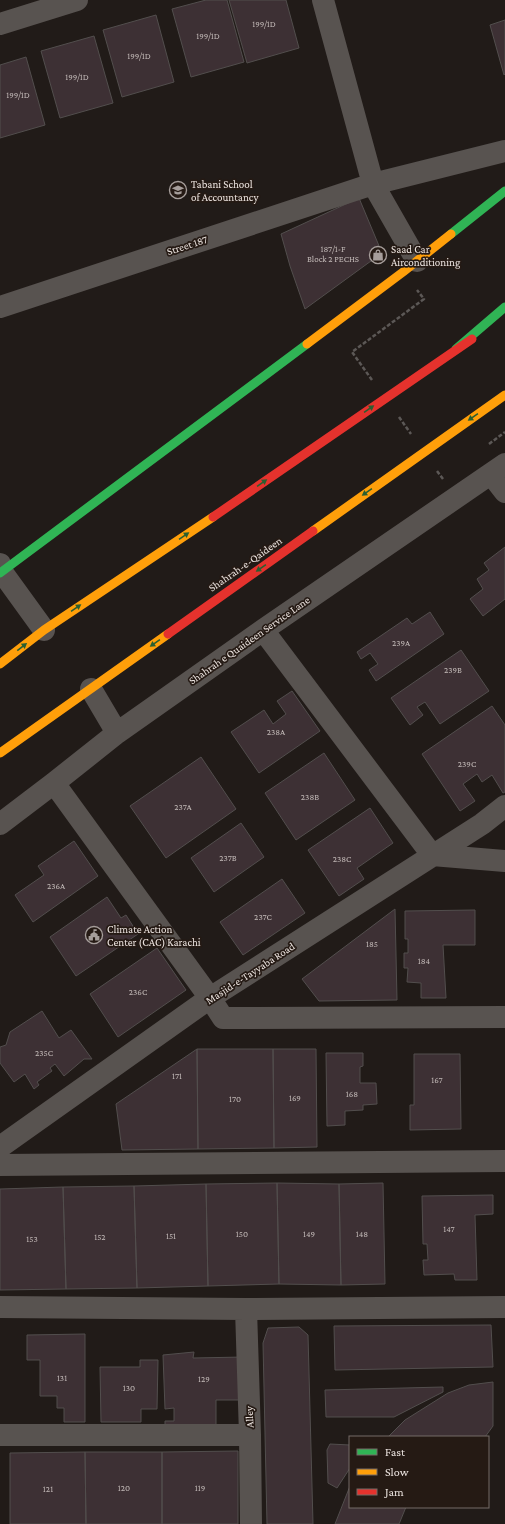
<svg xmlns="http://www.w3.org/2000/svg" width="505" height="1524" font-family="'Crimson Pro',serif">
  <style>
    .building { fill: #3d3034; stroke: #524e4d }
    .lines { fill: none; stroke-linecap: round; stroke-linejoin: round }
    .path { stroke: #5c5856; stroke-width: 2.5; stroke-dasharray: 4 2; stroke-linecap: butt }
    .street { stroke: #585350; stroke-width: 22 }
    .fast { stroke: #30b455; stroke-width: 9 }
    .slow { stroke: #ff9f0a; stroke-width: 9 }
    .jam { stroke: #e5322d; stroke-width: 9 }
    .oneway { fill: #2a5f31 }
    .labels { text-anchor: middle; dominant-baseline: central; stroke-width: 3.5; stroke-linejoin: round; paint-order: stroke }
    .number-label { font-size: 9px; fill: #c1b8b6 }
    .poi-label { font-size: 11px; fill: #ede5e1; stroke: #251a14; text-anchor: start }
    .street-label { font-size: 11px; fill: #ede5e1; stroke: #251a14 }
  </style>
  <rect width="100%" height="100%" fill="#211b18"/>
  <path class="building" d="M206,0h21l17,62 -53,15 -19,-68z
    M229,0h57l13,48 -52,15z
    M156,15l18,67 -52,15 -19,-67z
    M505,20v54l-1,1 -14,-50z
    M94,36l19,67 -53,15 -19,-67z
    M26,57l19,68 -45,13v-73z
    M359,198l23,55 -77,56 -15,-43 -9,-32z
    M505,547v52l-22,17 -13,-17 13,-10 -6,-10 12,-9 -5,-7z
    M430,612l14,22 -68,47 -7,-11 9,-6 -8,-11 -9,6 -4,-7 50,-34 5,6z
    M461,650l28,41 -49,33 -15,-22 -8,5 6,8 -13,10 -19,-27z
    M292,691l28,40 -61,42 -28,-41 33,-22 9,14 13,-10 -9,-13z
    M492,706l13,19v67l-2,1 -11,-18 -10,7 -5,-8 -14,10 12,17 -15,10 -38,-57z
    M324,753l31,47 -59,40 -31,-47z
    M201,757l35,52 -70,49 -36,-52z
    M370,808l23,35 -36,25 7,11 -25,17 -31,-46z
    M241,823l23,34 -50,35 -23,-34z
    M74,841l24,35 -65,46 -18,-27 29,-20 -6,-9z
    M282,879l23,34 -62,42 -23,-33z
    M107,897l14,21 5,-3 12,19 -62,42 -26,-39z
    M395,909l2,91 -78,1 -17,-22z
    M475,910v35h-32l3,53h-25v-15l-14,-1 1,-14h-4v-15h4v-14h-3v-28z
    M157,948l29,42 -68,47 -28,-43z
    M42,1011l17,27 12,-8 21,29h-8l-20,17 -9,-12 -5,4 2,3 -15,11 2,3 -5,4 -9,-15 -11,8 -14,-19v-16l6,-2 4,-13z
    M197,1049l1,100 -76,1 -6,-46z
    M197,1049h76l1,99 -76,1z
    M273,1049h43l1,98 -43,1z
    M326,1053h37v13l-3,1v16h16l1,21 -14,1v5l-18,1v14l-18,1z
    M414,1054h46l1,75 -51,1v-25h4z
    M277,1183l2,101 -71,2 -2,-102z
    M277,1183l62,1 2,101 -62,-1z
    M383,1183l2,101 -44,1 -2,-101z
    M206,1184l2,102 -71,2 -3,-102z
    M134,1186l3,102 -71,1 -3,-102z
    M63,1187l3,102 -66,1v-101z
    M493,1195v19l-18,1 2,65h-22l-1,-6 -30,1 -1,-15h5l-1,-16h-4l-1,-48z
    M491,1325l2,42 -158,3 -1,-44z
    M299,1327l9,8 5,189h-46l-4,-181 5,-15z
    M85,1334v88h-21v-14h-7v-12h-17v-36h-13v-25z
    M194,1352l-1,6 51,-1v43h-28v30l-51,1v-10h9v-13l-9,1 -2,-54z
    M140,1360h18l-1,49h-16v13h-40l-1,-55h40z
    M493,1382v44l-8,11h-97l17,-17 43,-27 21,-8z
    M443,1387v5l-49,25h-68l-1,-27z
    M330,1444l20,1v23l-13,20 -9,-5 -1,-33z
    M238,1451v73h-76v-72z
    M85,1452l1,72h-76v-71z
    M85,1452h77v72h-76z
    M350,1486v21h56l-7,17h-64z"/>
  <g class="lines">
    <path class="path" d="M372,380l-20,-28 72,-53 -7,-9
      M399,417l12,17
      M489,444l16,-12
      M437,471l6,8 1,-1"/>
    <path class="street" d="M323,0l50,184 44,77
      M0,24l77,-24
      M0,307l373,-123 132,-33
      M491,474l14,18
      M0,564l2,8 42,58
      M263,630l169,225 73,6
      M91,689l26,44
      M54,783l156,215 13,20 282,-1
      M0,824l54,-41 63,-50 146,-103 242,-166
      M0,1147l210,-149 272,-174 23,-18
      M0,1165l505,-4
      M0,1307l246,2 259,-2
      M246,1309l4,126 1,89
      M0,1435h250"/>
    <path class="fast" d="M451,234l54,-43
      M456,349l49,-42
      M0,573l307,-229"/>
    <path class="slow" d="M307,344l96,-72 48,-38
      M313,531l192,-136
      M0,664l44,-34 169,-113
      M0,753l168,-119"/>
    <path class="jam" d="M213,517l259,-178
      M168,634l145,-103"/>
  </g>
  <defs><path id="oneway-solid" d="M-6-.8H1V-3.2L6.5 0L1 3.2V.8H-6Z"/></defs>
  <g class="oneway">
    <use href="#oneway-solid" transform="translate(369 409) rotate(-35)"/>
    <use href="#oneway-solid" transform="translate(473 417) rotate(145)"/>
    <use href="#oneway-solid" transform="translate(262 483) rotate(-35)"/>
    <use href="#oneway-solid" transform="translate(367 492) rotate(145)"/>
    <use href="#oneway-solid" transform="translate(184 536) rotate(-34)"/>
    <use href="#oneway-solid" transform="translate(261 568) rotate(145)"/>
    <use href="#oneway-solid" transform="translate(76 608) rotate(-34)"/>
    <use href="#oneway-solid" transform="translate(155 643) rotate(145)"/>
    <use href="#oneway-solid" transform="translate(22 647) rotate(-38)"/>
  </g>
  <defs>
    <g id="school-ring" transform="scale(0.9)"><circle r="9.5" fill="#251a14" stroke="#a69e9b" stroke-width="1.5"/><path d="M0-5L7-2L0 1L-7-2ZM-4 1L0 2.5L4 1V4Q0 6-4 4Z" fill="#a69e9b"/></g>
    <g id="shop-ring" transform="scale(0.9)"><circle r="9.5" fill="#251a14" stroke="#a69e9b" stroke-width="1.5"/><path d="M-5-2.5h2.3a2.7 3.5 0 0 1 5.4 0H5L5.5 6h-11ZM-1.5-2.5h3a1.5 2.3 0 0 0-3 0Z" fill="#a69e9b"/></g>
    <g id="civic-ring" transform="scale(0.9)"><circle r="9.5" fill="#251a14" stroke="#a69e9b" stroke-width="1.5"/><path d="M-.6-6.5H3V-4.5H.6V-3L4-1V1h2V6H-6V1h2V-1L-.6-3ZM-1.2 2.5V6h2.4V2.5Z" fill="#a69e9b"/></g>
  </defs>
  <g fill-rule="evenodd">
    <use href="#school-ring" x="178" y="190"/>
    <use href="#shop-ring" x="378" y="255"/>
    <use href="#civic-ring" x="94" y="935"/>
  </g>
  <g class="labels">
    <g class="number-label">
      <text x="264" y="24">199/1D</text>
      <text x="208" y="36">199/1D</text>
      <text x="139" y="56">199/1D</text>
      <text x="77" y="77">199/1D</text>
      <text x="18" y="95">199/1D</text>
      <text x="333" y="249">187/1-F<tspan x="333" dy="10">Block 2 PECHS</tspan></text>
      <text x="401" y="643">239A</text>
      <text x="453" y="670">239B</text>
      <text x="276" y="732">238A</text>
      <text x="467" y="764">239C</text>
      <text x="310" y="797">238B</text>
      <text x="183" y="807">237A</text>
      <text x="228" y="858">237B</text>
      <text x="342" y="859">238C</text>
      <text x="56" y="886">236A</text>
      <text x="263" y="917">237C</text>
      <text x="372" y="944">185</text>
      <text x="424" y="961">184</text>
      <text x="138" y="992">236C</text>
      <text x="44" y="1053">235C</text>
      <text x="177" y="1076">171</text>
      <text x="437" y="1080">167</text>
      <text x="352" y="1094">168</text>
      <text x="295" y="1098">169</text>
      <text x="235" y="1099">170</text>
      <text x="449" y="1229">147</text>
      <text x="242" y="1234">150</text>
      <text x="309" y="1234">149</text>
      <text x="362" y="1234">148</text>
      <text x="171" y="1236">151</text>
      <text x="100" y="1237">152</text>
      <text x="32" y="1239">153</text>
      <text x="62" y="1378">131</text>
      <text x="204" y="1379">129</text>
      <text x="129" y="1388">130</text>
      <text x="124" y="1488">120</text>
      <text x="200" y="1488">119</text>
      <text x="48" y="1489">121</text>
    </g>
    <g class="poi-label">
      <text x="191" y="184">Tabani School<tspan x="191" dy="13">of Accountancy</tspan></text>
      <text x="391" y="249">Saad Car<tspan x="391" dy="13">Airconditioning</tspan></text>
      <text x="107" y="929">Climate Action<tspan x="107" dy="13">Center (CAC) Karachi</tspan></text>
    </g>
    <g class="street-label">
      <text transform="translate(187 245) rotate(-18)">Street 187</text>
      <text transform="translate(245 564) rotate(-35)">Shahrah-e-Qaideen</text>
      <text transform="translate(249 640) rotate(-35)">Shahrah e Quaideen Service Lane</text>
      <text transform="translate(250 973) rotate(-33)">Masjid-e-Tayyaba Road</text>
      <text transform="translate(249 1417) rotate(-92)">Alley</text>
    </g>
  </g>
  <rect x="349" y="1436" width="140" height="72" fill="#251a14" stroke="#756b66"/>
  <rect x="357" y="1449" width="20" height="6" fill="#30b455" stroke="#756b66"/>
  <text x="385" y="1456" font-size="12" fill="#ede5e1">Fast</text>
  <rect x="357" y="1469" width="20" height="6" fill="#ff9f0a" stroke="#756b66"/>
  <text x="385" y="1476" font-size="12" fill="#ede5e1">Slow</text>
  <rect x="357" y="1489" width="20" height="6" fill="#e5322d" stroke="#756b66"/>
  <text x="385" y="1496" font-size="12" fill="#ede5e1">Jam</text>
</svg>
